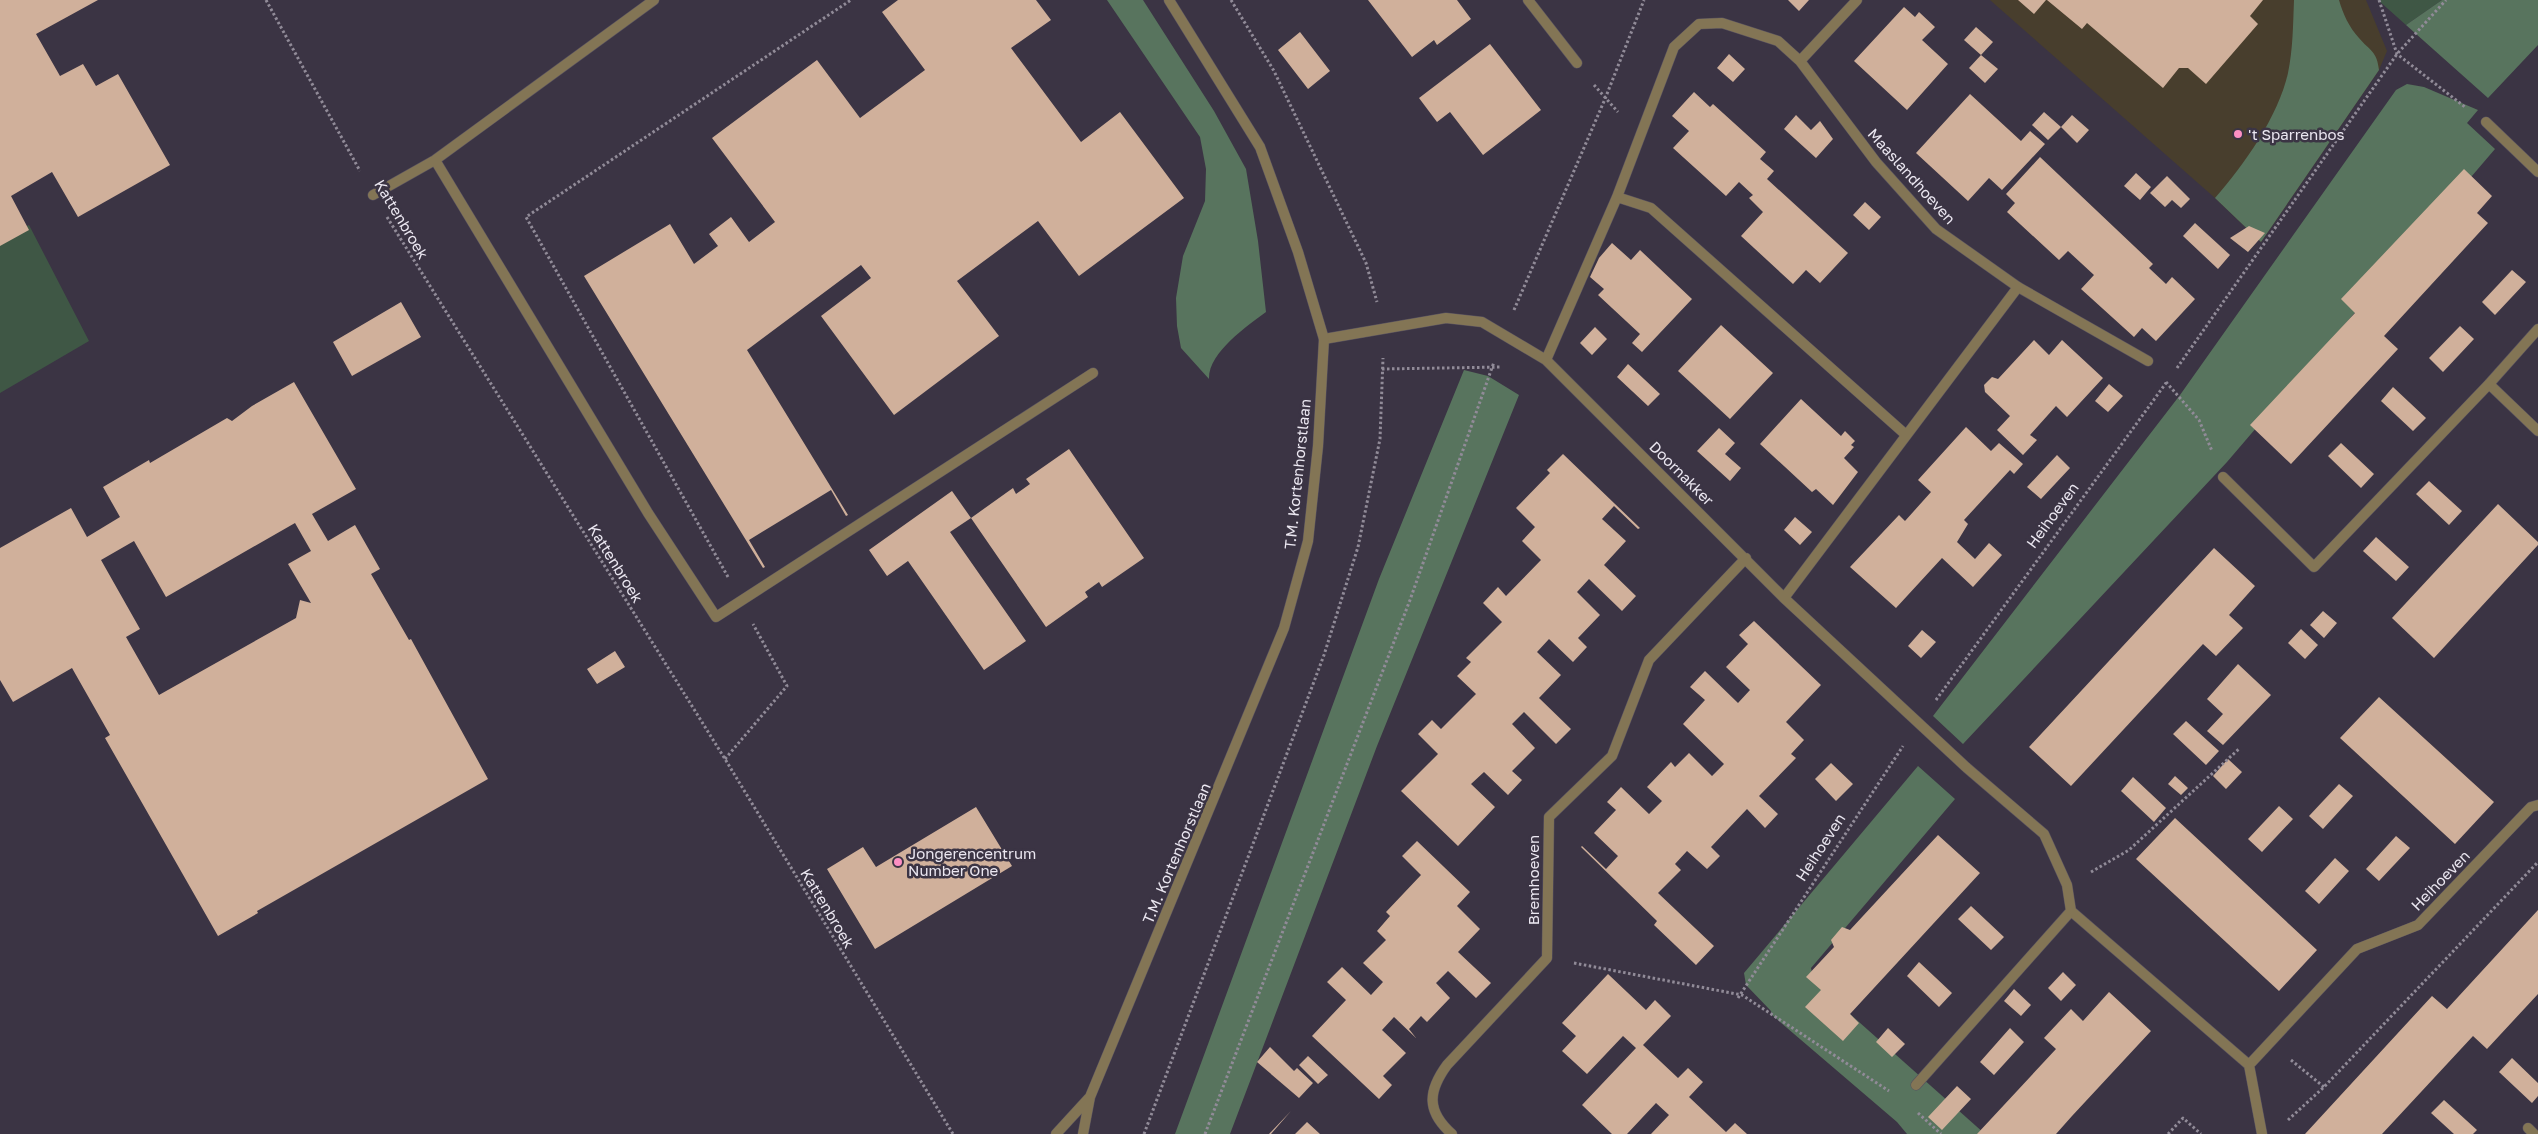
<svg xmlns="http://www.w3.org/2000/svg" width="2538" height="1134" font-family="'Golos Text',sans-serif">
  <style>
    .education { fill: #483e2d }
    .green { fill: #3f5745 }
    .forest { fill: #58745e }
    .building { fill: #d0b09b; fill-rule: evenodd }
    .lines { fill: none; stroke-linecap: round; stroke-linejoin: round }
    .service-casing { stroke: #575160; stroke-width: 11 }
    .minor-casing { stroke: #575160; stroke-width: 11 }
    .tertiary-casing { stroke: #575160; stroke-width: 11 }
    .path { stroke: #918b98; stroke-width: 3; stroke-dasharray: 2.5 2.5; stroke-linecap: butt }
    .service { stroke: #837555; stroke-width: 10 }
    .minor { stroke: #837555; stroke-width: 10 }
    .tertiary { stroke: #837555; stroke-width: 10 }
    .poi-dot { fill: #fc8fc2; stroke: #3b3444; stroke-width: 2 }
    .labels { text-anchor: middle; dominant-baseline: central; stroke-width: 5; stroke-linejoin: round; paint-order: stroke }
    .poi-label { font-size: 15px; fill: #ebe7f1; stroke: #3b3444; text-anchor: start }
    .street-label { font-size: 15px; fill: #ebe7f1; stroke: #3b3444 }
  </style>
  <rect width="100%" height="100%" fill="#3b3444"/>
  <path class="education" d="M1990,0h376l21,51 -8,19 -118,172 -46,-44z"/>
  <path class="green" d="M2378,0h64l-36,25z
    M29,225l60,116 -89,52v-153z"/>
  <path class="forest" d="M1107,0h36l71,111 32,58 12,72 8,71c-19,14 -58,41 -57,67l-28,-31 -4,-22 -1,-28 7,-42 22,-55 1,-32 -6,-32z
    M2294,0h45c4,14 10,27 20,38 11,13 18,13 20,32l-118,172 -46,-44c29,-33 63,-81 73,-125 5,-24 5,-48 6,-73z
    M2442,0h96v45l-50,53 -82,-73z
    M2407,84l17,3 54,23 -11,13 28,26 -268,313 -264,282 -30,-28 247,-321 216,-305z
    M1464,370l24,6 31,19 -142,351 -147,388h-55l204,-555z
    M1918,766l37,33 -144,169 3,14 171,152h-78l-10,-12 -125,-107 -1,-4 -25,-26 -2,-12z"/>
  <path class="building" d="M0,0h98l-62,34 24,42 23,-12 13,22 22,-12 52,91 -92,52 -26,-45 -41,24 18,34 -29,16z
    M898,0h138l15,20 -40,28 70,94 39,-30 64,86 -105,78 -41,-55 -81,60 42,55 -105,79 -73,-99 50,-38 -10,-13 -114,85 101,165 -2,1 -15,-26 -82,50 16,27 -2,1 -179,-292 86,-52 24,40 24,-18 -9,-12 22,-17 18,25 26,-20 -63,-84 105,-78 43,58 65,-48 -43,-58z
    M1368,0h89l14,19 -34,26 -3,-5 -22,17z
    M1788,0h21l-10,11z
    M2018,0h28l-12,14z
    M2047,0h216l-13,16 8,8 -52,60 -18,-16h-9l-16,20 -76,-65 -5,6z
    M1904,7l11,10 4,-5 16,15 -13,13 26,24 -41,46 -53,-49z
    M1976,27l17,15 -12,13 -17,-15z
    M1300,32l30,39 -22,18 -30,-39z
    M1490,44l51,66 -58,45 -33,-43 -13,10 -18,-24z
    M1729,54l16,15 -12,13 -16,-14z
    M1981,55l17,14 -13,14 -16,-15z
    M1694,92l16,15 3,-3 53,48 -6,7 14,12 -7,8 81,74 -28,30 -14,-13 -13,14 -52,-48 22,-24 -14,-14 4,-3 -14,-13 -13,14 -53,-48 16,-17 -17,-15z
    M1970,94l51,47 9,-10 15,13 -43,46 -13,-12 -21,23 -52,-48z
    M2044,112l17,15 11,-12 17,15 -12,13 -16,-16 -13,13 -16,-15z
    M1796,115l15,15 9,-9 13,18 -17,19 -32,-29z
    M2040,157l113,107 -4,4 17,16 6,-7 23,22 -39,42 -14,-13 -8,9 -53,-48 13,-14 -26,-24 -9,9 -52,-48 8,-9 -9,-9z
    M2464,169l28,27 -15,17 11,10 -104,113 14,13 -107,115 -41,-39 105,-112 -14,-14z
    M2136,173l15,14 -11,13 -16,-14z
    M2167,176l23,23 -9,9 -9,-8 -7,7 -15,-14z
    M1865,202l16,15 -12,13 -16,-15z
    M2195,223l35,32 -12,14 -35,-33z
    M2249,226l16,7 -17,19 -18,-14z
    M1612,243l19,17 9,-10 52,49 -50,53 -10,-9 8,-9 -42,-39 6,-6 -14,-12 9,-19z
    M2512,270l14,12 -31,33 -13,-13z
    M401,302l20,35 -69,39 -19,-34z
    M1721,325l52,48 -43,46 -52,-48z
    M2460,326l14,13 -31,33 -14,-14z
    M1595,327l12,12 -15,16 -12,-12z
    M2034,340l15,15 13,-15 41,38 -36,39 -11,-11 -26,29 7,5 -14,15 -26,-25 13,-14 -25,-24 -1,-7 8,-8 6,2z
    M1628,364l32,30 -12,12 -31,-29z
    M294,382l62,107 -44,25 16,27 27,-16 25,44 -9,5 38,66 2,-1 77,140 -231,132 1,2 -40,23 -113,-198 5,-3 -38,-67 -59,34 -13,-22v-132l71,-40 16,29 33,-20 -17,-30 46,-27 1,3 77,-45 5,3 20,-15zM295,523l16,28 -23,13 23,39 -11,-3 -4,18 -137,77 -33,-58 14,-8 -39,-69 33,-19 32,56z
    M2109,384l14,12 -15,16 -13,-11z
    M2393,387l33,31 -13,13 -32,-30z
    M1801,399l40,37 4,-5 10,10 -4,4 3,2 -10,11 14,14 -25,33 -17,-16 -4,3 -52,-48z
    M1966,427l25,24 8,-8 24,21 -9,10 -4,-4 -46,50 4,4 -11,18 18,17 14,-16 13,12 -29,32 -31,-29 -46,50 -46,-41 49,-52 6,6 26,-29 -13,-12z
    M1719,428l16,15 -10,11 16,14 -11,13 -33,-30z
    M2341,443l33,31 -13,14 -33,-32z
    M1069,449l75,109 -42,29 -3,-5 -14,10 3,5 -42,30 -75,-109 42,-30 3,6 14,-10 -4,-5z
    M1563,454l77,74 -2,1 -24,-23 -12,13 24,22 -22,24 32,31 -14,15 -33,-32 -12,13 23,23 -22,23 9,9 -14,15 -24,-23 -12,13 24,23 -22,23 32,31 -15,15 -32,-32 -12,12 23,24 -23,23 10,9 -14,15 -24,-23 -13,12 24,23 -37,39 -57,-55 37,-37 -20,-20 14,-14 9,9 35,-35 -19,-18 14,-14 -5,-4 36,-36 -19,-19 15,-16 8,9 35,-36 -19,-19 13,-14 -19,-19 34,-35 -3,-3z
    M2057,455l13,13 -29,31 -14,-12z
    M2429,481l33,30 -13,14 -33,-31z
    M952,491l19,27 -21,14 76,109 -42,29 -76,-109 -21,15 -18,-26z
    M2498,504l40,38v3l-104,113 -42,-40z
    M1795,517l17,15 -12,13 -16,-15z
    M2376,537l33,30 -13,14 -33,-30z
    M2214,548l41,38 -26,29 14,13 -27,28 -13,-12 -132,142 -42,-39z
    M2323,611l14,12 -13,15 -14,-13z
    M1754,621l67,64 -35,37 18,18 -13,14 5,4 -37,38 19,18 -13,14 -18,-19 -36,38 9,9 -13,13 -20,-18 -12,13 6,6 -23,23 56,53 -18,19 -42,-40 3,-4 -76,-74 1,-1 24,23 12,-13 -24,-23 22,-23 -9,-8 14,-15 28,27 13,-13 -15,-14 24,-25 4,5 14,-14 23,23 12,-12 -41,-40 22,-24 -15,-13 15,-16 33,32 12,-13 -24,-23 22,-23 -9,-9z
    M2301,629l17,16 -13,14 -17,-16z
    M1922,630l14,12 -15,16 -13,-12z
    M615,651l10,16 -28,17 -10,-15z
    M2238,664l33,31 -48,50 -16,-14 16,-17 -16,-15z
    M2379,697l115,105 -39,42 -115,-106z
    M2186,721l33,30 -13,14 -33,-31z
    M2228,759l14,13 -16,17 -13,-13z
    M1831,763l22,21 -17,17 -21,-22z
    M2175,776l13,12 -7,7 -13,-11z
    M2133,777l33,31 -12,14 -33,-31z
    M2339,784l14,12 -30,33 -14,-13z
    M2279,806l14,13 -31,33 -14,-13z
    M976,807l36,59 -137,83 -48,-80 36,-22 13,20z
    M2175,818l142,132 -38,41 -143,-132z
    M1938,835l42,38 -130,141 9,9 -16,18 -38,-34 16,-17 -15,-13 28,-30 -3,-7 11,-13 8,3z
    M2396,836l14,12 -31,33 -13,-12z
    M1417,841l53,51 -13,14 23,23 -22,23 33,31 -15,15 -28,-27 -12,12 14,15 -23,24 -6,-6 -12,13 7,9 -22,-21 -12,13 24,23 -23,23 9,9 -13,14 -67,-63 34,-36 -19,-18 15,-15 29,28 12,-13 -20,-19 23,-23 -9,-9 13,-15 -4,-4 35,-37 -19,-19z
    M2335,858l14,13 -30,33 -14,-13z
    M1971,906l33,31 -13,13 -33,-31z
    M2538,910v84l-51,55 -14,-13 -91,98h-77l127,-138 15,13z
    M1919,962l33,31 -13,14 -32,-31z
    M2063,972l13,13 -15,16 -13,-13z
    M1608,974l38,36 9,-10 16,16 -28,29 35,33 10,-10 15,14 -14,15 37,35 9,-9 12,11h-96l18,-19 -13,-12 -29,31h-15l-30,-29 54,-57 -13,-12 -36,38 -25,-23 14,-15 -14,-13z
    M2014,989l17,16 -10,11 -17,-15z
    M2109,992l42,39 -79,85 -16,18h-79l79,-85 -12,-11 27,-29 12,12z
    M1888,1028l17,16 -13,13 -16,-15z
    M2010,1028l14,14 -30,33 -14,-13z
    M1270,1047l24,24 3,-3 16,15 -14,15 -42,-36z
    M1308,1056l20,19 -10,9 -19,-19z
    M2512,1058l26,25v13l-6,7 -33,-31z
    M1957,1086l14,13 -29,31 -14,-13z
    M2444,1100l33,30 -4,4h-19l-23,-21z
    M1291,1111l-20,23h-2z
    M1307,1122l13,12h-25z"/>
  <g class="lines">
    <g class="service-casing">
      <path id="service" d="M435,160l213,353 68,104 377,-244
        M373,195l62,-35 219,-160
        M2018,287l130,74"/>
    </g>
    <g class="minor-casing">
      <path id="minor" d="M1528,0l49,63
        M1800,61l57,-61
        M2486,122l52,50
        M1617,197l34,11 254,226
        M1324,339l122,-21 36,4 64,38 238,238 183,170 77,66 23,51 4,26 178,154 13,69
        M1546,360l71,-163 57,-150 25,-23 23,-1 56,18 22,20 76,101 60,67 82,58 -234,311
        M2489,384l49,47
        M2223,477l91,90 175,-183 49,-55
        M2249,1065l108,-116 61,-24 113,-118 7,-2
        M1916,1085l155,-174
        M2528,1128l6,6
        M1452,1134c-26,-23 -24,-43 -5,-69l100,-107 2,-141 63,-61 37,-96 97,-102"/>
    </g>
    <g class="tertiary-casing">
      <path id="tertiary" d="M1056,1134l33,-36
        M1083,1134l7,-37 194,-469 24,-87 10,-95 6,-107 -26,-87 -38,-105 -91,-147"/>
    </g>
    <path class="path" d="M266,0l94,171
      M1231,0l43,71 92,192 11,39
      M2379,0l18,54 68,53
      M1594,85l24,27
      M387,217l338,542 228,375
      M1514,310l91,-211 39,-99
      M2177,368l220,-314 49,-54
      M1382,369l120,-2
      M2166,382l33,38 13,31
      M728,577l-202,-360 325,-217
      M1936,700l230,-317
      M725,759l62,-73 -34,-62
      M2091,872l38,-22 111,-102
      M1574,963l168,32 147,96
      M1738,998l165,-252
      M2291,1060l33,27
      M1918,1113l23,21
      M2288,1120l36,-33 214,-225
      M1144,1134l180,-479 34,-108 22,-108 3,-81
      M1205,1134l205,-534 84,-238
      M2168,1134l15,-16 18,16"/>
    <use href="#service" class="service"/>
    <use href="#minor" class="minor"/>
    <use href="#tertiary" class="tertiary"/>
  </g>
  <g class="poi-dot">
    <circle cx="2238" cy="134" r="5"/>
    <circle cx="898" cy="862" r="5"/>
  </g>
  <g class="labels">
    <g class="poi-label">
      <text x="2248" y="134">'t Sparrenbos</text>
      <text x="908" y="853">Jongerencentrum<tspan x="908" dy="17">Number One</tspan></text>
    </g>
    <g class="street-label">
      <text transform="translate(1912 176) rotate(48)">Maaslandhoeven</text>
      <text transform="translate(402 219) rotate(59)">Kattenbroek</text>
      <text transform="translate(1682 473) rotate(45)">Doornakker</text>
      <text transform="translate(1297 474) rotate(-84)">T.M. Kortenhorstlaan</text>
      <text transform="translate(2052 515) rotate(-54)">Heihoeven</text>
      <text transform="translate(616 563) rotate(58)">Kattenbroek</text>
      <text transform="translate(1820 847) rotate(-57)">Heihoeven</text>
      <text transform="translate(1176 853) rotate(-67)">T.M. Kortenhorstlaan</text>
      <text transform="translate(1533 880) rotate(-90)">Bremhoeven</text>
      <text transform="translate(2440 880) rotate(-46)">Heihoeven</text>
      <text transform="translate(828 908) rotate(59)">Kattenbroek</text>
    </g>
  </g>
</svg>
